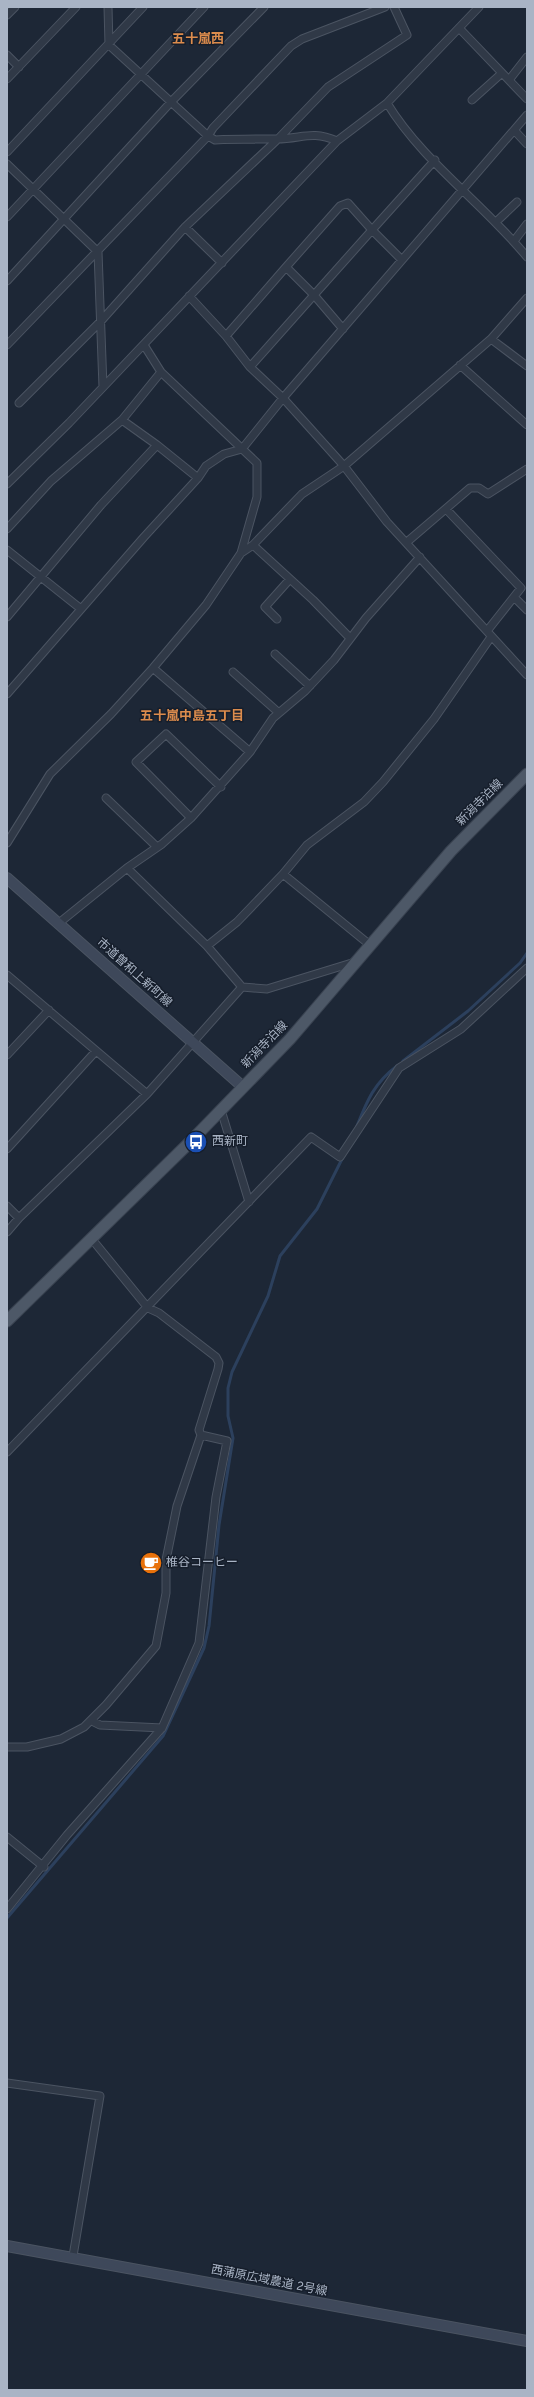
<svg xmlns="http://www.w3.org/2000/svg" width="534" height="2397" font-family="Overpass,'Noto Sans JP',sans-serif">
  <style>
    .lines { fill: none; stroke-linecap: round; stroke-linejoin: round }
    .stream { stroke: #2c405d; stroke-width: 3 }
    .street-casing { stroke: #4b5462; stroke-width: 9 }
    .secondary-casing { stroke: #4b5462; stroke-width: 12 }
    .primary-casing { stroke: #394250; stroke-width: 13 }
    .street { stroke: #303947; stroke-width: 7 }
    .secondary { stroke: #3e485a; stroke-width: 10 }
    .primary { stroke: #4d5867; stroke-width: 11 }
    .labels { text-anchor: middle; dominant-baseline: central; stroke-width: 3; stroke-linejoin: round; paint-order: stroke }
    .street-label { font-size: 12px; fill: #a9b4c5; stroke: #161e2b }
    .poi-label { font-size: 12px; fill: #a9b4c5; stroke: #161e2b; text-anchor: start }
    .neighbourhood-label { font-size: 13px; font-weight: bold; fill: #dc8c4d; stroke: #161e2b }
  </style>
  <rect width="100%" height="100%" fill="#1d2736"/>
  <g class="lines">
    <path class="stream" d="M403,1061l65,-50 52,-48 7,-10
      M357,1126c10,-25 17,-43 40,-60
      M7,1918l156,-182 41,-88 5,-22 10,-101 14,-87 -5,-22v-28l4,-16 36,-76 12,-40 37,-47 26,-52"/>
    <g class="street-casing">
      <path id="street" d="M108,7l1,38 99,91 7,4c21,-1 41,-1 62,-1 25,0 34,-9 60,2
        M7,15l8,-8
        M459,28l68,71
        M7,55l12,12
        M7,79l69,-72
        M509,80l18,-23
        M472,100l30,-27
        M387,103c36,59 97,101 140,154
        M514,130l13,14
        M7,152l136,-145
        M7,164l91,88 5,135
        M7,217l197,-210
        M496,222l21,-20
        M185,227l37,36
        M514,241l13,-17
        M402,260l-30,-30 63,-70
        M286,267l54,-61 8,-3 24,27 -58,65 29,34
        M7,281l164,-179 93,-95
        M189,296l37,40 24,31 33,31 61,68 43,56 140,153
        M226,336l60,-69 28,28 -64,72
        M491,339l36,27
        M7,345l201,-209 5,-8 78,-82 11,-7 83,-32
        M144,345l17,27
        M460,365l67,60
        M19,403l82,-82 84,-94 93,-88 50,-52 79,-52 -13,-28
        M157,445l41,33
        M7,484l62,-61 268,-282 50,-38 92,-96
        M446,509l75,79 -34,43
        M7,529l44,-48 71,-61 35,25 -56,60 -94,112
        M407,542l63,-54h9l9,6 39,-25
        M253,545l49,-51 42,-28 147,-127 36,-41
        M7,550l74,59
        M241,553l12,-8 60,55 37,38
        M514,597l13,13
        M277,619l-12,-12 25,-28
        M275,654l35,32
        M153,668l97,84
        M233,672l46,41
        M7,694l137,-157 54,-59 8,-12 18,-12 18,-5 41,-51 244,-283
        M106,798l51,49
        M191,818l-55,-56 30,-28 55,53
        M7,843l43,-69 61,-60 42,-46 53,-63 35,-52 16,-56v-34l-96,-91 -39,48
        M127,868l80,78 35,41 25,2 88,-27
        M283,874l87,71
        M59,923l68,-55 35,-24 29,-26 59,-66 23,-34 32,-27 29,-31 32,-42 54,-61
        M207,946l30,-24 46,-48 24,-29 57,-43 19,-20 51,-63 57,-82
        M7,975l140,119
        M7,1055l42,-45
        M221,1110l28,92
        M7,1149l89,-98
        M7,1206l12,12
        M7,1232l12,-14 128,-124 95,-107
        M7,1452l304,-315 29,20 59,-89 62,-39 66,-61
        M92,1721l8,4 62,3
        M7,1747h20l34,-8 23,-12 22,-22 50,-59 10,-53v-33l11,-54 24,-71 -2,-5 19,-61 1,-6 -3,-6 -57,-44 -11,-5 -57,-70
        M7,1837l37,30
        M7,1909l60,-74 95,-107 37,-85 17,-146 11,-56 -26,-6
        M7,2083l93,13 -27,160"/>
    </g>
    <g class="secondary-casing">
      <path id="secondary" d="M7,878l236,209
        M7,2246l520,95"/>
    </g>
    <g class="primary-casing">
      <path id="primary" d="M7,1321l182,-178 101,-104 161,-188 76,-77"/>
    </g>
    <use href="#street" class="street"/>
    <use href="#secondary" class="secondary"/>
    <use href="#primary" class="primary"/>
  </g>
  <defs>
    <g id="bus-disc" transform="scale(1.15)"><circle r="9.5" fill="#1a4fb4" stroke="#161e2b"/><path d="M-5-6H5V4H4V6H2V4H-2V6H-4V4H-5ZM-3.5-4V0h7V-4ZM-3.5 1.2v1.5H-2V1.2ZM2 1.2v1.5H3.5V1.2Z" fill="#fff"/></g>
    <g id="cafe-disc" transform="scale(1.15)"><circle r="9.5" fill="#e8710a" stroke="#161e2b"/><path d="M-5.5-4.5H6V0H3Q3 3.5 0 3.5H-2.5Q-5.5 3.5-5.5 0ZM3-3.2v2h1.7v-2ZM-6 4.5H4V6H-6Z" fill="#fff"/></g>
  </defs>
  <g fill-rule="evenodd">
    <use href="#bus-disc" x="196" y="1142"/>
    <use href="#cafe-disc" x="151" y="1563"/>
  </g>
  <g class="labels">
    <g class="street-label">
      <text transform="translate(480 803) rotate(-45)">新潟寺泊線</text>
      <text transform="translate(134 973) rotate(42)">市道曽和上新町線</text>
      <text transform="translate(265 1045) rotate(-46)">新潟寺泊線</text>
      <text transform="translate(269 2281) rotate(11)">西蒲原広域農道 2号線</text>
    </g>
    <g class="poi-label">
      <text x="212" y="1142">西新町</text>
      <text x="166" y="1563">椎谷コーヒー</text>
    </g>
    <g class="neighbourhood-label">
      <text x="198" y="40">五十嵐西</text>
      <text x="192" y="717">五十嵐中島五丁目</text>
    </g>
  </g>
  <rect width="534" height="2397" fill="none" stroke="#a9b4c5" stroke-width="16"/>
</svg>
